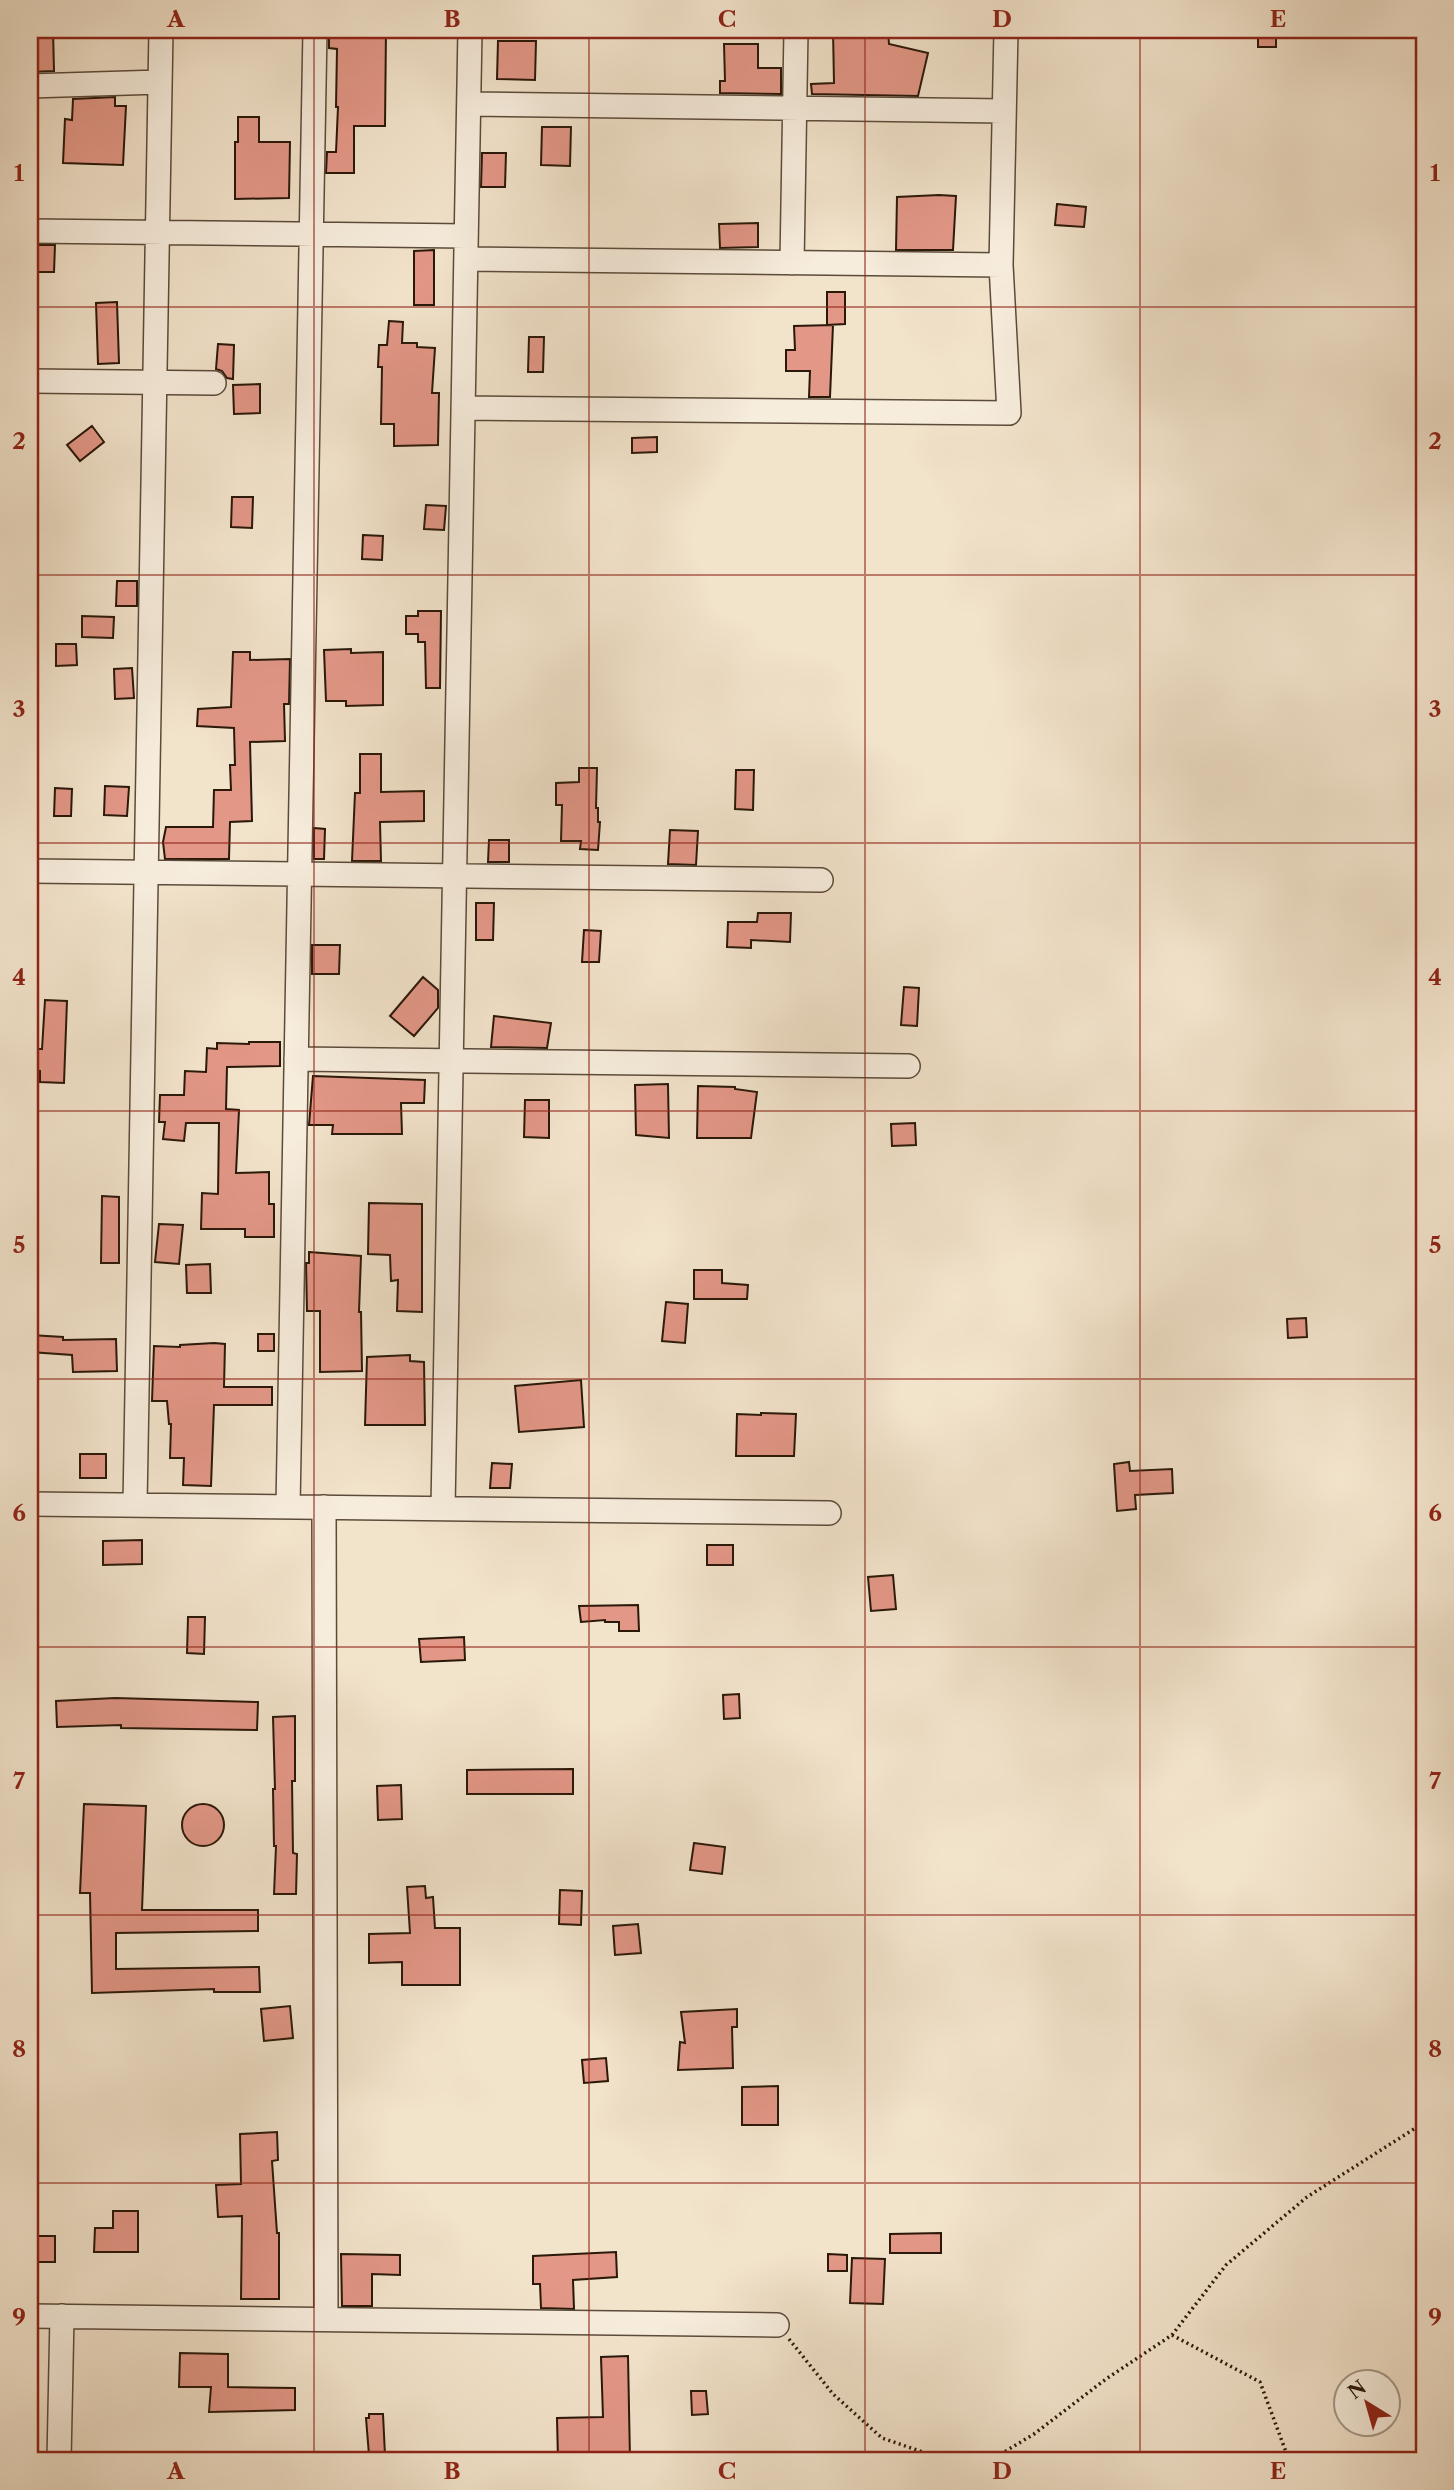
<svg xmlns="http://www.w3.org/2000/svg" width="1454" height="2490" font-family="'Libre Caslon Text',serif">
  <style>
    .building { fill: #e39787; stroke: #2a1809; stroke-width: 2 }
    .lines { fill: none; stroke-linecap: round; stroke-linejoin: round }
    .street-casing { stroke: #5c4b3a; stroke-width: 26 }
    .path { stroke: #2a1809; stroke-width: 3.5; stroke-dasharray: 2 3.5; stroke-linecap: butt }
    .street { stroke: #f7eddd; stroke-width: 23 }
    .grid { fill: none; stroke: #8f2418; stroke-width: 2; stroke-opacity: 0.55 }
    .neatline { fill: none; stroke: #8f2418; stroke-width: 2.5 }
    .grid-label { font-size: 23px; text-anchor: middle; font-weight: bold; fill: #8f2418 }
  </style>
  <rect width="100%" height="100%" fill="#f2e3cb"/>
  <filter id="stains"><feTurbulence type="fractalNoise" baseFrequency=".00286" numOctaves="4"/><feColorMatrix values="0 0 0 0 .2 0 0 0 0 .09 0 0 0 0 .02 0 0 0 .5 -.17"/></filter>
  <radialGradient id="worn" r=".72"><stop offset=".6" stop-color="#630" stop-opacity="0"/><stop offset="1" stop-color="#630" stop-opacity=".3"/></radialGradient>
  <path class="building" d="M30,30h23l1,41 -24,1z
    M329,30h57l-1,96h-31v47h-28l1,-21h9l2,-45h-2l1,-58 -8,-1z
    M833,30h55l1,14 39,9 -10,43 -106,-2 -1,-10 23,-1z
    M1258,30h18v17h-18z
    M498,41h38l-1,39 -38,-1z
    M724,44h34v24h23v26l-61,-1v-12h5z
    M115,97v9h11l-3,59 -60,-2 2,-44 7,1 1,-21z
    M238,117h21v25h31l-1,56 -54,1v-57h3z
    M542,127h29l-1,39 -29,-1z
    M482,153h24l-1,34h-24z
    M939,195l17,1 -3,54h-57l1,-53z
    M1057,204l29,3 -2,20 -29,-2z
    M758,223v24l-38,1 -1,-24z
    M30,245h25l-1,27h-24z
    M434,250v55h-20v-54z
    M827,292h18v32l-18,1z
    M117,302l2,61 -21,1 -2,-61z
    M389,321l14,1 -1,21h15v4l18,1 -3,45h7l-1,52 -44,1v-22h-13l1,-57h-4l1,-22h8z
    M833,325l-3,72h-21l1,-26h-24v-21h9l-1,-24z
    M529,337h15l-1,35h-15z
    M218,344l16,1 -1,34 -6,-1 -5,-7 -6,-2z
    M260,384v29l-26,1 -1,-29z
    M92,426l12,16 -24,19 -13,-16z
    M657,437v15l-25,1v-15z
    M232,497h21l-1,31 -21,-1z
    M426,505l20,1 -2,24 -20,-1z
    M363,535l20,1 -1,24 -20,-1z
    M117,581h20v25h-21z
    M418,611h23l-1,77h-14l-1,-46h-7v-8h-12v-18h12z
    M82,616l32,1 -1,21 -31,-1z
    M56,644h20l1,21 -21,1z
    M351,649v4l32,-1v53l-37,1v-5h-20l-2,-51z
    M233,652h17v8l40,-1 -1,45h-5l1,37 -35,1 2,79 -22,1 -1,37h-64l-2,-17 3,-15h47l1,-37h17l-1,-25h5l-1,-37 -37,-2 1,-17 33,-2z
    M132,668l2,30 -19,1 -1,-30z
    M360,754h21v38l43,-1v30l-44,1 1,39h-29l3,-68h5z
    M579,768h18l-1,40h2v14h2l-2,28 -18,-1 1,-8h-20l1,-36h-6v-22l23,-1z
    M736,770h18l-1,40 -18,-1z
    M105,786l24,1 -2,29 -23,-1z
    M55,788l17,1 -1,27h-17z
    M314,828l11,1 -1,30h-10z
    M670,830l28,1 -2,34 -28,-1z
    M489,840h20v22h-21z
    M476,903h18l-1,37h-17z
    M758,913h33l-1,29 -39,-2v8l-24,-1 1,-25h29z
    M584,930l17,1 -2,31h-17z
    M312,945h28l-1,29h-27z
    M423,977l15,13v18l-24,28 -24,-20z
    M904,987l15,1 -2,38 -16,-1z
    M45,1000l22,1 -3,82 -24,-1v-11l-9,-1 1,-21h10z
    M494,1016l57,7 -4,25 -56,-1z
    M249,1042h31v24l-53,1 -1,42 13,1 -3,63 33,-1v32h5v33h-29v-8h-44l1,-36 16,1 1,-71h-33l-2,18 -21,-2 2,-17h-6l1,-27h24l1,-24 21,1 1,-24 10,1v-6l32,1z
    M313,1076l112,4 -1,23h-23l1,31h-70l1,-9h-24z
    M668,1084l1,54 -33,-3 -1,-50z
    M698,1086l37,1v2l22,3 -6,46h-54z
    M525,1100h24v38l-25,-1z
    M915,1123l1,22 -24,1 -1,-22z
    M102,1196l17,1v66h-18z
    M369,1203l53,1v108l-25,-1 1,-31 -7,1 -1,-26 -22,-1z
    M159,1224l24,1 -4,39 -24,-2z
    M309,1252l52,4 -2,56h2l1,59 -42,1v-61h-13l-1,-48h3z
    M210,1264l1,29h-24l-1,-28z
    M694,1270h28v13l26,2 -1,14h-53z
    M666,1302l22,2 -3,39 -23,-2z
    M1306,1318l1,19 -19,1 -1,-19z
    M258,1334h16v17h-16z
    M30,1335l33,2v3l53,-1 1,32 -44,1 -1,-17 -42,-3z
    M214,1343l11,1 -1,43h48v18h-58l-3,81 -28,-1 1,-27h-14l1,-34h-2l-2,-23h-15l2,-55 26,1v-2z
    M410,1355v6l14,1 1,63h-60l2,-68z
    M581,1380l3,47 -65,5 -4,-46z
    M761,1413l35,1 -2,42h-58l1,-42 24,1z
    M80,1454h26v24h-26z
    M1129,1462l1,9 42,-2 1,24 -38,2 1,14 -19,2 -3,-47z
    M492,1463l20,1 -2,24h-20z
    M142,1540v24l-39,1v-24z
    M707,1545h26v20h-26z
    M893,1575l3,34 -25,2 -3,-34z
    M638,1605l1,26h-20v-9h-14v-2l-24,2 -2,-16z
    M188,1617h17l-1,37 -17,-1z
    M464,1637l1,23 -44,2 -2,-23z
    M739,1694l1,24 -16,1 -1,-24z
    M115,1698l143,4 -1,28 -136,-2v-3l-64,2 -1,-26z
    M295,1716v65h-3l1,72 4,1 -1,40h-22l2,-48h-2l-1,-57h2l-2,-72z
    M573,1769v25h-106v-24z
    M401,1785l1,34 -24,1 -1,-34z
    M84,1804l62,2 -4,104h116v21l-142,2v36l143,-2 1,25h-46v-3l-122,4 -2,-100h-10z
    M182 1825a21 21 0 1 1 42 0a21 21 0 1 1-42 0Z
    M694,1843l31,4 -3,27 -32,-4z
    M425,1886l1,12 7,-1 2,31h25v57h-58v-23l-33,1v-29l41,-1 -3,-46z
    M560,1890l22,1 -1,34 -22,-1z
    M638,1924l3,29 -26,2 -2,-29z
    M290,2006l3,32 -29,3 -3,-32z
    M737,2009v18h-5l1,41 -55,2 2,-28 5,1 -4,-31z
    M606,2058l2,23 -24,2 -2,-23z
    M778,2086v39h-36v-38z
    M277,2132l1,28 -6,1 5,72h2v66h-38l1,-83 -24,1 -2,-32 25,-1 -1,-50z
    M113,2211h25v41h-44l1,-24h18z
    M941,2233v20h-51v-19z
    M30,2236h25v26h-25z
    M616,2252l1,25 -44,3 1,29 -33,-1 -1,-24h-7v-28z
    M341,2254l59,1v20l-28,-1v32h-30z
    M828,2254l19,1v16h-19z
    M852,2258l33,1 -2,45 -33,-1z
    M180,2353l48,1v33l67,1v22l-86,2 2,-25h-32z
    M628,2356l2,104h-72l-1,-42 46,-1 -2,-60z
    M691,2391h15l2,23 -16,1z
    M369,2414h14l2,41h-16l-3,-37h3z"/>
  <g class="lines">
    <g class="street-casing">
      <path id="street" d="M30,86l130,-4
        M469,104l535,7
        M30,231l436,5
        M466,259l535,6
        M792,263l4,-233
        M30,381l184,2
        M463,408l546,5 -8,-148 5,-235
        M30,871l791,9
        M296,1059l612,7
        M30,1504l799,9
        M135,1505l26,-1475
        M288,1507l27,-1477
        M324,1507l2,812
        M443,1508l27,-1478
        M30,2316l747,9
        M59,2460l3,-144"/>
    </g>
    <path class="path" d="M1172,2335l88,47 29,78
      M789,2339l44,55 49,44 64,22
      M991,2460l43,-26 72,-55 66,-44 54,-70 81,-68 107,-68 10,-9"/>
    <use href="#street" class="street"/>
  </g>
  <path class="grid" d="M314,30v2430M589,30v2430M865,30v2430M1140,30v2430M30,307h1394M30,575h1394M30,843h1394M30,1111h1394M30,1379h1394M30,1647h1394M30,1915h1394M30,2183h1394"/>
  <rect width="1454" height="2490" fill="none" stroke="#f2e3cb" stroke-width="77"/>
  <g transform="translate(1367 2403) rotate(323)"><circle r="33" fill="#f7eddd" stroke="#a59888" stroke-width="2"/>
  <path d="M0-5L12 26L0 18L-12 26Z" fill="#8f2418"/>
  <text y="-10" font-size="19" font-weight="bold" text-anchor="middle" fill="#2a1809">N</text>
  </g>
  <rect x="38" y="38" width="1378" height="2414" class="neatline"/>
  <g class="grid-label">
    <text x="176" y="27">A</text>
    <text x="452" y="27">B</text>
    <text x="727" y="27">C</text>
    <text x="1002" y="27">D</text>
    <text x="1278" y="27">E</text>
    <text x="19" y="181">1</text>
    <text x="1435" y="181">1</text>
    <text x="19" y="449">2</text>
    <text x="1435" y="449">2</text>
    <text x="19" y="717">3</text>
    <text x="1435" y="717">3</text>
    <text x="19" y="985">4</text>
    <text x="1435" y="985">4</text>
    <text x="19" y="1253">5</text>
    <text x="1435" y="1253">5</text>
    <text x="19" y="1521">6</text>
    <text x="1435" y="1521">6</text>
    <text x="19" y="1789">7</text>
    <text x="1435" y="1789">7</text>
    <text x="19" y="2057">8</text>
    <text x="1435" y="2057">8</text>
    <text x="19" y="2325">9</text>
    <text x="1435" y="2325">9</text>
    <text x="176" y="2479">A</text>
    <text x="452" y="2479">B</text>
    <text x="727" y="2479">C</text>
    <text x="1002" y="2479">D</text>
    <text x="1278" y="2479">E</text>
  </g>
  <rect width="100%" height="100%" filter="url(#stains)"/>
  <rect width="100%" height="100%" fill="url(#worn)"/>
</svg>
